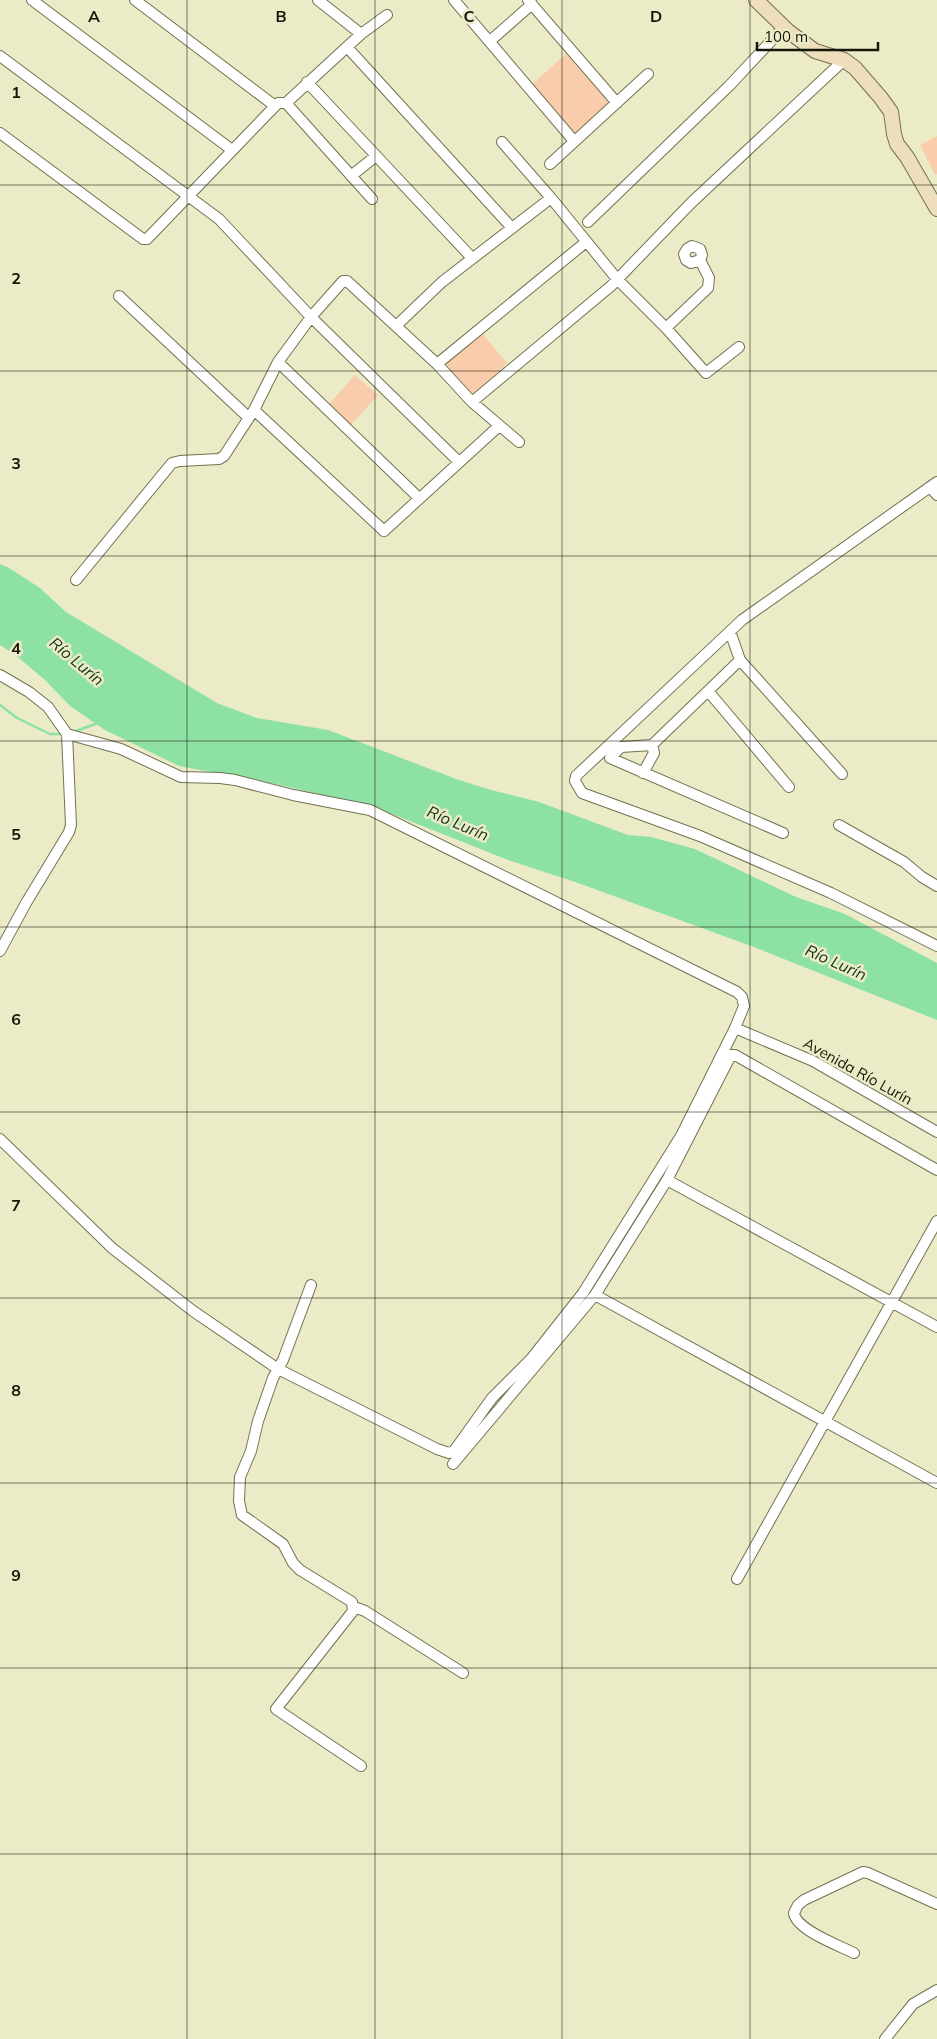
<svg xmlns="http://www.w3.org/2000/svg" width="937" height="2039" font-family="Mulish,sans-serif">
  <style>
    .green { fill: #f9cdab }
    .water { fill: #8ee1a5 }
    .lines { fill: none; stroke-linecap: round; stroke-linejoin: round }
    .stream { stroke: #8ee1a5; stroke-width: 2.5 }
    .minor-casing { stroke: #737152; stroke-width: 12 }
    .secondary-casing { stroke: #737152; stroke-width: 16 }
    .minor { stroke: #fff; stroke-width: 10 }
    .secondary { stroke: #eedebb; stroke-width: 14 }
    .grid { fill: none; stroke: #17160a; stroke-width: 1; stroke-opacity: 0.55 }
    .labels { text-anchor: middle; dominant-baseline: central; stroke-width: 5; stroke-linejoin: round; paint-order: stroke }
    .street-label { font-size: 15px; fill: #17160a; stroke: #ecebc7 }
    .water-label { font-size: 16px; font-style: italic; fill: #10331c; stroke: #ecebc7 }
    .grid-label { font-size: 16px; text-anchor: middle; font-weight: bold; fill: #17160a; stroke: #ecebc7; stroke-width: 5; stroke-linejoin: round; paint-order: stroke }
  </style>
  <rect width="100%" height="100%" fill="#ecebc7"/>
  <path class="green" d="M566,54l43,48 -35,32 -43,-49z
    M937,136v38l-2,1 -15,-30z
    M482,333l25,30 -35,34 -27,-34z
    M355,375l23,20 -27,30 -22,-21z"/>
  <path class="water" d="M0,564l9,4 31,20 26,24 151,91 40,15 71,12 131,50 32,10 48,12 89,33 23,2 44,12 101,48 49,17 92,49v57l-183,-73 -176,-64 -70,-23 -131,-52 -97,-23 -101,-19 -74,-36 -35,-24 -24,-25 -27,-23 -19,-13z"/>
  <g class="lines">
    <path class="stream" d="M0,705l17,13 33,16h13
      M73,732l25,-9"/>
    <g class="minor-casing">
      <path id="minor" d="M32,0l200,150
        M135,0l140,106
        M318,0l43,34
        M454,0l120,141
        M528,0l89,103
        M490,41l42,-37
        M347,47l165,181
        M0,56l219,163 92,98 148,145
        M307,82l165,176
        M286,103l86,96
        M0,133l143,106h4l131,-136h8l75,-69 26,-19
        M502,142l49,56 66,81 49,49 40,45 33,-26
        M550,164l98,-90
        M351,176l25,-20
        M588,222l142,-137 54,-58
        M119,296l129,121
        M396,326l46,-44 109,-84
        M666,328l42,-40 1,-10 -9,-18 2,-5 -2,-6 -8,-3 -5,3 -3,5 2,6 5,3 9,-3
        M278,362l141,136
        M437,364l149,-122
        M472,402l139,-116 80,-83 153,-143
        M254,410l130,121 115,-105
        M937,482l-195,138 -166,156 -1,5 7,12 118,43 131,57 106,53
        M930,487l7,8
        M76,580l96,-117 8,-2 39,-2 5,-3 30,-46 24,-48 33,-45 32,-36h4l90,83 35,38 47,40
        M729,633l3,4 8,23
        M0,675l29,17 19,15 19,27 54,15 60,28 39,1 15,2 58,15 77,15 367,182 5,5 2,9 -9,22 -54,108 -98,157 -52,66 -39,39 -38,53 -5,2 -12,-4 -159,-80 -85,-58 -81,-63 -112,-109
        M708,691l81,96
        M643,773l11,-20 -2,-8
        M839,825l65,37 18,15 15,9
        M783,833l-173,-75 11,-11 31,-2 88,-85 102,114
        M0,951l26,-48 43,-71 2,-7 -4,-91
        M735,1028l78,33 124,71
        M667,1180l270,147
        M311,1285l-28,75 -10,18 -15,43 -7,30 -11,26 -1,24 3,14 41,29 10,19 7,7 52,32 1,9 -77,98 85,57
        M595,1295l342,188
        M453,1464l142,-169 72,-115 64,-125h4l202,115
        M737,1579l200,-358
        M354,1607l11,4 98,62
        M854,1953c-14,-7 -58,-23 -60,-40l4,-8 6,-5 59,-28 5,1 69,31
        M885,2039l28,-35 24,-14"/>
    </g>
    <g class="secondary-casing">
      <path id="secondary" d="M756,0l32,31 27,20 29,9 11,8 26,30 10,14 3,22 3,10 10,13 30,52"/>
    </g>
    <use href="#minor" class="minor"/>
    <use href="#secondary" class="secondary"/>
  </g>
  <path class="grid" d="M187,0v2039M375,0v2039M562,0v2039M750,0v2039M0,185h937M0,371h937M0,556h937M0,741h937M0,927h937M0,1112h937M0,1298h937M0,1483h937M0,1668h937M0,1854h937"/>
  <g class="labels">
    <g class="street-label">
      <text transform="translate(858 1071) rotate(29)">Avenida Río Lurín</text>
    </g>
    <g class="water-label">
      <text transform="translate(77 661) rotate(40)">Río Lurín</text>
      <text transform="translate(458 823) rotate(23)">Río Lurín</text>
      <text transform="translate(836 962) rotate(24)">Río Lurín</text>
    </g>
  </g>
  <g class="grid-label">
    <text x="94" y="22">A</text>
    <text x="281" y="22">B</text>
    <text x="469" y="22">C</text>
    <text x="656" y="22">D</text>
    <text x="16" y="98">1</text>
    <text x="16" y="284">2</text>
    <text x="16" y="469">3</text>
    <text x="16" y="654">4</text>
    <text x="16" y="840">5</text>
    <text x="16" y="1025">6</text>
    <text x="16" y="1211">7</text>
    <text x="16" y="1396">8</text>
    <text x="16" y="1581">9</text>
  </g>
  <path d="M757 42v8h121v-8" fill="none" stroke="#17160a" stroke-width="2.5"/>
  <text x="764" y="42" font-size="15" fill="#17160a" stroke="#ecebc7" stroke-width="4" paint-order="stroke">100 m</text>
</svg>
